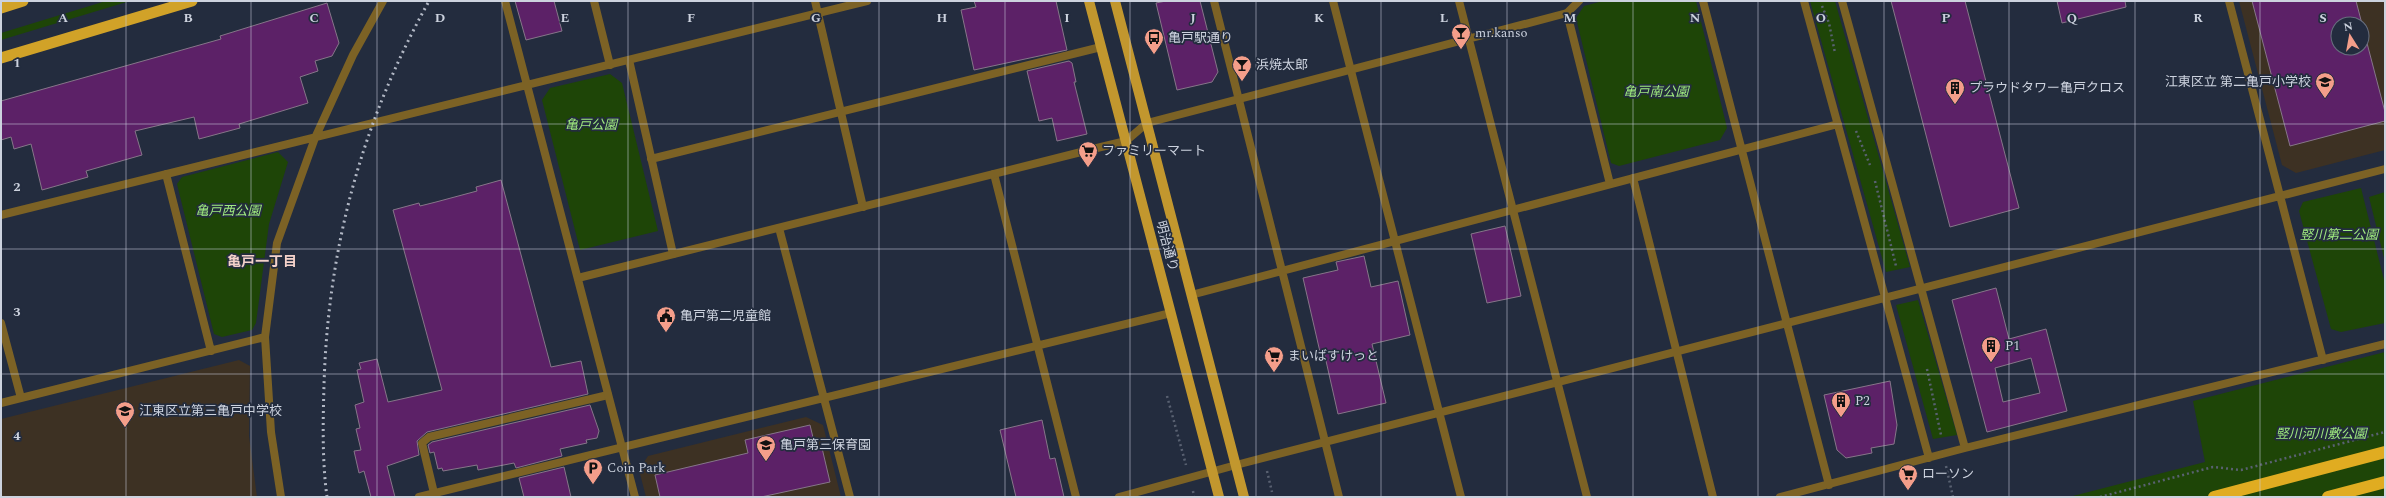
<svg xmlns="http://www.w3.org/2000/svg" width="2386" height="498" font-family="Spectral,'Noto Sans JP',serif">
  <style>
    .education { fill: #3d3123; fill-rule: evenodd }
    .green { fill: #1e4507 }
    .building { fill: #5c2167; stroke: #867689; fill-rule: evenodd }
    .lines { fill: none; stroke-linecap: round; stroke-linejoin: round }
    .path { stroke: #596171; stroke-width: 2.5; stroke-dasharray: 2 3; stroke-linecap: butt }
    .service { stroke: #7c6225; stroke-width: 8 }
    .minor { stroke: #7c6225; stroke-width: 8 }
    .tertiary { stroke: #7c6225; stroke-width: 8 }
    .primary { stroke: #c2972e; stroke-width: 10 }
    .trunk { stroke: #d1a228; stroke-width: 11 }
    .motorway { stroke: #e0ac21; stroke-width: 12 }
    .rail { stroke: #b2b8c5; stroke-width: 3; stroke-dasharray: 2 4; stroke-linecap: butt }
    .grid { fill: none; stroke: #ccd2de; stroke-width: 1; stroke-opacity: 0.55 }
    .labels { text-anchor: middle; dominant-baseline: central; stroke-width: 3.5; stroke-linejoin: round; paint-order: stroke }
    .poi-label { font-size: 13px; fill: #ccd2de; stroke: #232c3e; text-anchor: start }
    .park-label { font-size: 13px; font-style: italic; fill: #9fea7f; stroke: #232c3e }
    .street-label { font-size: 13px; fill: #ccd2de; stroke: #232c3e }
    .neighbourhood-label { font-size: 14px; font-weight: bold; fill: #f4d2ca; stroke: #232c3e }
    .grid-label { font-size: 13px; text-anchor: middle; font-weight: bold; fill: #ccd2de; stroke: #232c3e; stroke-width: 3.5; stroke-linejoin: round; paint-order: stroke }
  </style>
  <rect width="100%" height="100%" fill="#232c3e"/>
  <path class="education" d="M2239,1h146v149l-89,23 -14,-8zM2338,24h24v24h-24z
    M239,360l11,6 -1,70 8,61h-256v-78z
    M806,417l17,8 18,72h-195l-7,-27 9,-14z"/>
  <path class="green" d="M106,1h24l-129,39v-7z
    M1603,1h93l31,127 -7,12 -101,26 -8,-3 -35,-145 8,-12z
    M1810,1h25l75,266 -24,5z
    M610,74l12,9 36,148 -78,19 -38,-150 8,-12z
    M278,152l10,10 -19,62 -13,99 -4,7 -30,7 -8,-3 -37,-150 5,-7z
    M2361,188l24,96v39l-44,9 -10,-3 -32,-118 4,-9z
    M2385,192v70l-16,-65z
    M1918,300l39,135 -24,4 -37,-134z
    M2385,352v145h-316l136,-35 -12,-61z"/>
  <path class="building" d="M515,1h39l8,30 -36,9z
    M974,1h82l11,49 -93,20 -13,-60 15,-3z
    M1166,1h34l18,71 -6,10 -35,8 -21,-87z
    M1891,1h74l54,207 -69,19z
    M2057,1h68l1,6 -64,16z
    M2252,1h104l29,111v9l-95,25zM2338,24h24v24h-24z
    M327,3l12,40 -7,13 -17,5 3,10 -18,6 8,26 -69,21 1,4 -41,11 -5,-22 -59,14 7,24 -56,16 2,6 -46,13 -11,-46 -17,5 -3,-12 -10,3v-39l220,-62 -1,-3z
    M1069,61l3,2 4,19h-2l13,52 -30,7 -5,-23 -13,3 -12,-50z
    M501,180l50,187 30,-6 7,33 -161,38 -10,9 2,14 -32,11 8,31h-24l-7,-26 -5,2 -5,-22 7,-1 -5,-21 4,-1 -5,-23 9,-3 -7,-32 4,-1 -2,-6 18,-4 11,43 54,-12 -49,-180 26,-7 1,3 16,-4 41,-11 -1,-4z
    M1505,226l16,70 -34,7 -16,-69z
    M1364,256l7,31 27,-6 12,54 -38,9 14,59 -48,11 -14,-62h-4l-17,-74 35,-8 -2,-8z
    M1996,288l13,51 37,-10 21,82 -80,21 -35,-132zM2031,358l9,35 -37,9 -8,-34z
    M1890,381l7,44 -3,19 -23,4 1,5 -26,5 -9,-8 -13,-55z
    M590,405l9,26 -2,7 -11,2 1,3 -27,6 2,7 -46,12 -2,-5 -36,7 -1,-5 -34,6 -1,-3 -4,1 -4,-17 -4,1 -2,-8 4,-3z
    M1042,420l8,39 5,-1 9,39h-48l-16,-67z
    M810,425l6,25 6,-2 8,34 -69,15h-101l-5,-22 93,-22 -3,-13z
    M564,467l7,30h-47l-5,-19z"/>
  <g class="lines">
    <path class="path" d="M1822,6l7,17 6,30
      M1856,131l14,34
      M1875,181l21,85
      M1927,369l14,66
      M1167,396l19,69
      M1946,466l7,31
      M1267,471l5,21
      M1193,491l1,6
      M2100,497l113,-30 28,3 144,-38"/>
    <path class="service" d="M594,1l16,64
      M434,493l-12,-50 7,-6 179,-42"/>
    <path class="minor" d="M505,1l130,496
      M815,1l48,206
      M1214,1l125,496
      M1333,1l128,496
      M1579,1l-12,12 43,171
      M1703,1l126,484
      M1804,1l125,457
      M1842,1l123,447
      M2229,1l94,359
      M629,60l44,194
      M651,159l450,-112
      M166,174l45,177
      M994,174l82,323
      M1633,178l80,319
      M1,215l866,-214
      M779,228l71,269
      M1191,295l647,-171
      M1,323l20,75
      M1,403l264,-66
      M1236,465l1149,-296
      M281,497l-10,-65 -6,-95 12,-94 38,-105 38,-83 30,-54
      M419,497l752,-184
      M1780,497l185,-49 420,-104"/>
    <path class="tertiary" d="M1459,1l128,496
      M578,278l523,-131 25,-6 21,-18 420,-110
      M1119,497l117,-32"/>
    <path class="primary" d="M1089,1l130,496
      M1115,1l129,496"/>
    <path class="trunk" d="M1,8l22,-7
      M1,58l191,-57"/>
    <path class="motorway" d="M2214,497l171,-45
      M2328,497l57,-15"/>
    <path class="rail" d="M327,497c-5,-37 -4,-75 -3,-112 4,-138 38,-263 105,-384"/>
  </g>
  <path class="grid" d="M126,1v496M251,1v496M377,1v496M502,1v496M628,1v496M753,1v496M879,1v496M1005,1v496M1130,1v496M1256,1v496M1381,1v496M1507,1v496M1633,1v496M1758,1v496M1884,1v496M2009,1v496M2135,1v496M2260,1v496M1,124h2384M1,249h2384M1,374h2384"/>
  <defs>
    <g id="bar-pin" transform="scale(1)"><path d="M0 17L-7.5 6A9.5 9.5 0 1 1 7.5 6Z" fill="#f49e8a" stroke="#232c3e"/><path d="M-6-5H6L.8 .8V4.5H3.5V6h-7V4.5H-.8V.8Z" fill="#111"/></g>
    <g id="bus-pin" transform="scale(1)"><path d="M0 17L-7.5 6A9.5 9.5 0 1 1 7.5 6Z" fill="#f49e8a" stroke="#232c3e"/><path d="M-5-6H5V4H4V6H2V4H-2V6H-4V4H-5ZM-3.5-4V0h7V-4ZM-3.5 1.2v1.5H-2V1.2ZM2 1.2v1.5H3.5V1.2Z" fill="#111"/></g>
    <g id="school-pin" transform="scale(1)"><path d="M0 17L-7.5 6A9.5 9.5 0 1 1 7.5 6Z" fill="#f49e8a" stroke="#232c3e"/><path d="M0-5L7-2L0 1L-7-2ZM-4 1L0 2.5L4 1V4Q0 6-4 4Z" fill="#111"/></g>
    <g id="building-pin" transform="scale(1)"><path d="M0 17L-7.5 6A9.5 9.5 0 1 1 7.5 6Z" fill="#f49e8a" stroke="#232c3e"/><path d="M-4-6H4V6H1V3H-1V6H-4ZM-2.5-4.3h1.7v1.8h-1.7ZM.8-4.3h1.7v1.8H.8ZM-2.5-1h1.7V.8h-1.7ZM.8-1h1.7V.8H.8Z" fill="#111"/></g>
    <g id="supermarket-pin" transform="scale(1)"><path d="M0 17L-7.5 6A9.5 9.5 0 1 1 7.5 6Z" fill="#f49e8a" stroke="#232c3e"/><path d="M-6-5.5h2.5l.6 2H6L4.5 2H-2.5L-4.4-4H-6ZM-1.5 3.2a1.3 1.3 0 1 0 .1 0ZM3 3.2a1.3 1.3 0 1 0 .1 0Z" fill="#111"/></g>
    <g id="civic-pin" transform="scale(1)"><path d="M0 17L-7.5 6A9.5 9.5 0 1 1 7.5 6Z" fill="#f49e8a" stroke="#232c3e"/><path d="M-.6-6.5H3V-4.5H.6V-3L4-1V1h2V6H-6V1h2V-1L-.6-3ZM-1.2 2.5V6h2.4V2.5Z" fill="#111"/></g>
    <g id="parking-pin" transform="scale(1)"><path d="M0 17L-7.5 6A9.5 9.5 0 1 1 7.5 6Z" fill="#f49e8a" stroke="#232c3e"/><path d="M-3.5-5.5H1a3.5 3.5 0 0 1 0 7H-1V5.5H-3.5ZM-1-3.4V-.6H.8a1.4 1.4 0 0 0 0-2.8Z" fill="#111"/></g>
  </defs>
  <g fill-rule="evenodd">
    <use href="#bar-pin" x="1461" y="33"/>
    <use href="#bus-pin" x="1154" y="38"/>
    <use href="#bar-pin" x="1242" y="65"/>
    <use href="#school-pin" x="2325" y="82"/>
    <use href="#building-pin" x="1955" y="88"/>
    <use href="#supermarket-pin" x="1088" y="151"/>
    <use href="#civic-pin" x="666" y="316"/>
    <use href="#building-pin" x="1991" y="346"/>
    <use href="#supermarket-pin" x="1274" y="356"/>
    <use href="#building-pin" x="1841" y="401"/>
    <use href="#school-pin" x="125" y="411"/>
    <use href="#school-pin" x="766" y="445"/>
    <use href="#parking-pin" x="593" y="468"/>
    <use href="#supermarket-pin" x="1908" y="474"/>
  </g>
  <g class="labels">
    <g class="poi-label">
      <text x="1475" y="33">mr.kanso</text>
      <text x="1168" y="38">亀戸駅通り</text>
      <text x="1256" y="65">浜焼太郎</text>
      <text x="2311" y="82" text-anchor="end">江東区立 第二亀戸小学校</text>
      <text x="1969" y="88">プラウドタワー亀戸クロス</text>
      <text x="1102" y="151">ファミリーマート</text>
      <text x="680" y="316">亀戸第二児童館</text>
      <text x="2005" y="346">P1</text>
      <text x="1288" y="356">まいばすけっと</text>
      <text x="1855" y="401">P2</text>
      <text x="139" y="411">江東区立第三亀戸中学校</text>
      <text x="780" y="445">亀戸第三保育園</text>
      <text x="607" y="468">Coin Park</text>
      <text x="1922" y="474">ローソン</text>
    </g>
    <g class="park-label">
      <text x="1656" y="92">亀戸南公園</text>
      <text x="591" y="125">亀戸公園</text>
      <text x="228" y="211">亀戸西公園</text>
      <text x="2339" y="235">竪川第二公園</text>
      <text x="2321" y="434">竪川河川敷公園</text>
    </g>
    <g class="street-label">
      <text transform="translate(1167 246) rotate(75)">明治通り</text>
    </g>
    <g class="neighbourhood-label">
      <text x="262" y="261">亀戸一丁目</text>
    </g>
  </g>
  <g class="grid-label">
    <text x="63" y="22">A</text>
    <text x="188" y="22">B</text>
    <text x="314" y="22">C</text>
    <text x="440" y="22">D</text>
    <text x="565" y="22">E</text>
    <text x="691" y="22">F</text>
    <text x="816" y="22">G</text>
    <text x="942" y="22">H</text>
    <text x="1067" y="22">I</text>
    <text x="1193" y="22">J</text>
    <text x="1319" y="22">K</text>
    <text x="1444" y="22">L</text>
    <text x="1570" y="22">M</text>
    <text x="1695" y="22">N</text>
    <text x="1821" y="22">O</text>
    <text x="1946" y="22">P</text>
    <text x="2072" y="22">Q</text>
    <text x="2198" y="22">R</text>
    <text x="2323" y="22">S</text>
    <text x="17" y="67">1</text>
    <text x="17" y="191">2</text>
    <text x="17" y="316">3</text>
    <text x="17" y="440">4</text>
  </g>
  <rect width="2386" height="498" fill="none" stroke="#ccd2de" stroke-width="4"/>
  <g transform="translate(2350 36) rotate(349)"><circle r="19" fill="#232c3e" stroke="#676e7e"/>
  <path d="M0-3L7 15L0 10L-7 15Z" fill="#f49e8a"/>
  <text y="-6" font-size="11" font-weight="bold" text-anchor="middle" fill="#ccd2de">N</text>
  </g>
</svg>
